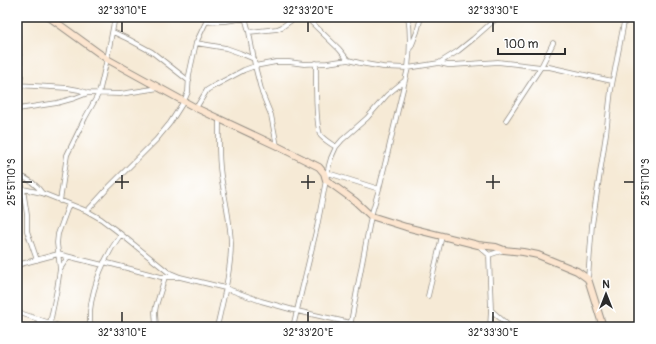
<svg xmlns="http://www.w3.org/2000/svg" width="656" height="344" font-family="Pangolin,sans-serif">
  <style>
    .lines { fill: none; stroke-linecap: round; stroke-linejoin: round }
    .street-casing { stroke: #908a80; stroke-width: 5.5 }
    .secondary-casing { stroke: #908a80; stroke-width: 8 }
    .street { stroke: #fff; stroke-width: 4 }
    .secondary { stroke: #fce5cf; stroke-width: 6 }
    .ticks { fill: none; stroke: #2b2b2b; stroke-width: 1.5 }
    .neatline { fill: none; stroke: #2b2b2b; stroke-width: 1.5 }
    .ticks-label { font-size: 10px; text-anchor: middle; fill: #2b2b2b }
  </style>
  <rect width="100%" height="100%" fill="#fff"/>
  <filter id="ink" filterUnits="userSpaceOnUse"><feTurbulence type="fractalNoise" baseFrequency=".025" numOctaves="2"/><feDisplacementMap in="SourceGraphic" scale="8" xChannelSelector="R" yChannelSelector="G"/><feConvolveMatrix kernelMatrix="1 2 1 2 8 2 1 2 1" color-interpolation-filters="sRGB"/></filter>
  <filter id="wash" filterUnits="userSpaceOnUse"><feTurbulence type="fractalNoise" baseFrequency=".012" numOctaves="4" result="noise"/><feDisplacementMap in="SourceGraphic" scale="16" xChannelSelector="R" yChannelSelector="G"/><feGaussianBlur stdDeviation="0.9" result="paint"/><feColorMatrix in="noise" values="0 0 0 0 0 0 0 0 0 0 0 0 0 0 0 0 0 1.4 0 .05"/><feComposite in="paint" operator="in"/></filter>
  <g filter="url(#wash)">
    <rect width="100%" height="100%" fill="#f6ead6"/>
  </g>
  <g filter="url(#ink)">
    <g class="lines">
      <g class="street-casing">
        <path id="street" d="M245,17l4,15 6,34 7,27 9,22 6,31
          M306,17l33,32 9,11
          M206,22l20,-1 20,-3
          M17,25l4,50 -4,44
          M113,32l15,7 24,13 37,29
          M249,32l28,-3 5,-2 14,-10
          M196,43l30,5 14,5 14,6
          M411,47l6,-15 4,-15
          M316,63c0,12 -1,65 5,73 4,4 10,8 15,11
          M439,63l9,2h5l45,-3 43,5h8l63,14
          M17,85l51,3 11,2 9,3
          M196,108l11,-18 5,-3 32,-17 11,-4 21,-4h13l15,2 23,-1 21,-3 12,3 23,4 25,1 31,-5 19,-12 15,-12 25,-22
          M18,109l39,-6 18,-5 13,-5 32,1 39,-6
          M506,120l35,-53 12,-24
          M17,152c1,13 1,25 6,37l19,4 45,18 14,8 16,12 51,41 12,5 45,11 36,13 36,10 54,12
          M328,173l51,16
          M19,176c9,2 18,9 23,17
          M23,189l4,26v16l10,29
          M60,201l7,-46 18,-37 14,-25 8,-34 8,-42
          M87,211l22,-24 47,-47 14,-17 14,-22 4,-9 1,-17 7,-32 10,-21v-5
          M479,246l10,9 2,55 -1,17
          M489,255l15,-5
          M104,262l57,15h17
          M17,265l41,-11 45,11
          M60,269l8,-12
          M588,279l4,-54 14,-91 5,-44 14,-73
          M428,296l14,-60
          M491,310l19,17
          M17,312l45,15
          M50,323l7,-34 3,-20 -3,-26 1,-9 11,-30
          M38,327l1,-8
          M90,327c0,-5 0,-10 0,-16 3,-27 15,-55 31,-77
          M156,327l-1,-15 1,-6 9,-29
          M217,327c6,-27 14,-56 14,-84 -1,-24 -6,-44 -10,-67 -3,-19 -2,-39 -2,-58
          M293,327l24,-100 9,-47 3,-15 2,-7 5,-11 6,-7 25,-22 20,-23 17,-14
          M350,327l21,-111 8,-27 29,-121c2,-17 3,-34 0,-51"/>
      </g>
      <g class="secondary-casing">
        <path id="secondary" d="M49,17l58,42 89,49 81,38 42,21 5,6 2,7 29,21 16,15 35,11 72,18 18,2 8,3 19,2 15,3 39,16 11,8 15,48"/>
      </g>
      <use href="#street" class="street"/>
      <use href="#secondary" class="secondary"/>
    </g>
  </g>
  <path class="ticks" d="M122,22v10M308,22v10M493,22v10M122,175v14M308,175v14M493,175v14M22,182h10M115,182h14M301,182h14M486,182h14M624,182h10M122,312v10M308,312v10M493,312v10"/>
  <rect width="656" height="344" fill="none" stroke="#fff" stroke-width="44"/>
  <g transform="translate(606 294)" stroke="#ffffff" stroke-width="3" paint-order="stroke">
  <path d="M0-3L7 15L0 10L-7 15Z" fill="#2b2b2b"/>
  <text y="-6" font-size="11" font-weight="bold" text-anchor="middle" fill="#2b2b2b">N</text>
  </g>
  <path d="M498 48v6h67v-6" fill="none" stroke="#2b2b2b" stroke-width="2"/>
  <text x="504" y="48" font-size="12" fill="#2b2b2b" stroke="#ffffff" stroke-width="3" paint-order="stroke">100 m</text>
  <rect x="22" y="22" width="612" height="300" class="neatline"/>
  <g class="ticks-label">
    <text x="122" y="14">32°33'10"E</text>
    <text x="308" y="14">32°33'20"E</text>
    <text x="493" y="14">32°33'30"E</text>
    <text transform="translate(11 182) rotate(-90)" y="4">25°51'10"S</text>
    <text transform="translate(645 182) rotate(-90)" y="4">25°51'10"S</text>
    <text x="122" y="336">32°33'10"E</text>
    <text x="308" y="336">32°33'20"E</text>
    <text x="493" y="336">32°33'30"E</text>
  </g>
</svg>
